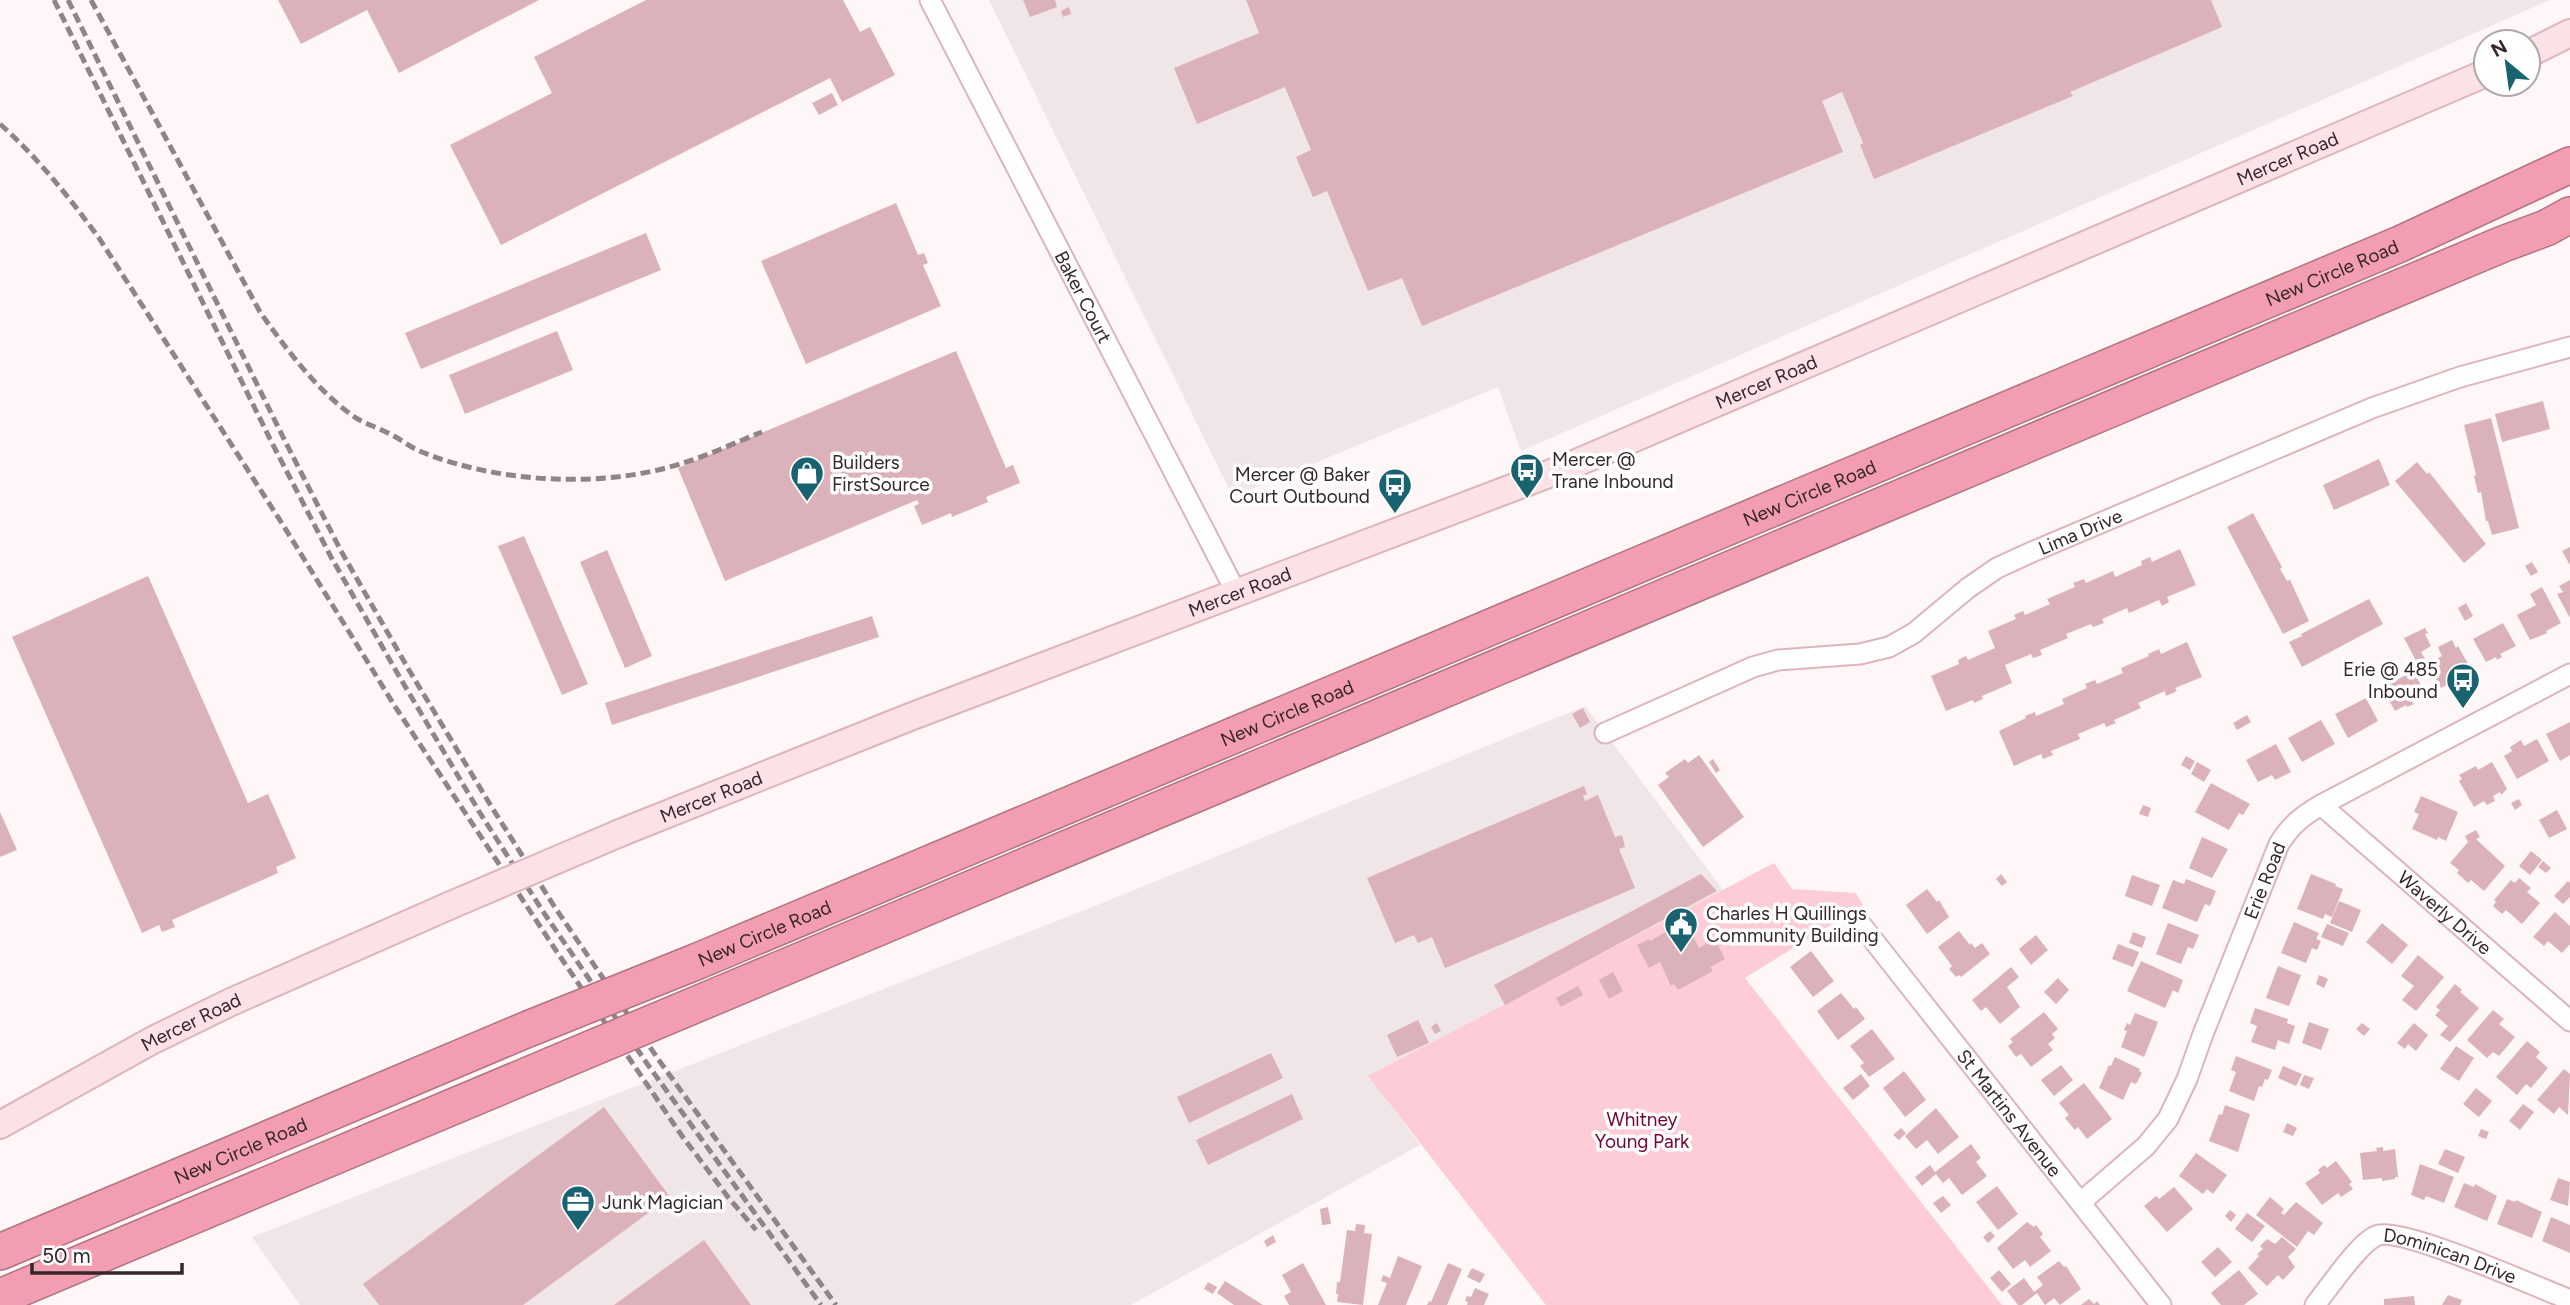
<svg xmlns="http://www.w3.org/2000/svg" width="2570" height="1305" font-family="Figtree,sans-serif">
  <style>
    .built { fill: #f0e5e7 }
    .green { fill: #fdccd6 }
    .building { fill: #dcb2ba }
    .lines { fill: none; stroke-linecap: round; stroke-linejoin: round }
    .street-casing { stroke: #deb4bc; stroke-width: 23 }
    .secondary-casing { stroke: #deb4bc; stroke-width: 30 }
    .highway-casing { stroke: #b07381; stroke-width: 38 }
    .street { stroke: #fff; stroke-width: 19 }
    .secondary { stroke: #fbe2e7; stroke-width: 26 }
    .highway { stroke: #f29db0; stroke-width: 35 }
    .rail { stroke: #918486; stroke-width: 5; stroke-dasharray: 10 5; stroke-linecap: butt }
    .secondary-bridge-casing { stroke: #deb4bc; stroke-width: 30; stroke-linecap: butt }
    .highway-bridge-casing { stroke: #b07381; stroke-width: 38; stroke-linecap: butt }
    .secondary-bridge { stroke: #fbe2e7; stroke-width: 26 }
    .highway-bridge { stroke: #f29db0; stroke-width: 35 }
    .labels { text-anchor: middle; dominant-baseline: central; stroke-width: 7; stroke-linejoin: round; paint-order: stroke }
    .street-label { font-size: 19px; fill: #36262a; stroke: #fff }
    .poi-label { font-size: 19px; fill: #36262a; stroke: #fff; text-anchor: start }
    .park-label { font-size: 19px; fill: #740232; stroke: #fff }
  </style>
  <rect width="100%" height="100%" fill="#fff6f7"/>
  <path class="built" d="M989,0h1561l-1029,451 -23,-64 -265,110z
    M1585,706l138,184 -354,186 51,69 -289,160h-831l-48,-68 843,-331z"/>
  <path class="green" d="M1774,863l18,26 64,4 7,12 -118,73 257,327h-456l-178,-229z"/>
  <path class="building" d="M278,0h261l-140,73 -32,-63 -66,34z
    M646,0h197l17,32 10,-5 25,48 -53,27 -12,-24 -329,167 -51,-100 102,-52 -18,-36z
    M1023,0h32l2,7 -27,10z
    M1246,0h965l11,27 -152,65 3,4 -199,83 -14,-34 3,-2 -21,-51 -20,9 21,51 -421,174 -20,-48 -34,13 -41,-100 -14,6 -17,-40 15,-7 -26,-63 -88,37 -23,-56 85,-35z
    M1069,7l2,7 -8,3 -2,-6z
    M832,93l6,12 -19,10 -7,-12z
    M896,203l22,52 6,-2 4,10 -5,2 18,41 -135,58 -45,-103z
    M646,233l15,37 -240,99 -16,-36z
    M557,331l16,39 -108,44 -16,-39z
    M956,351l50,117 7,-3 7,18 -34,14 2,5 -36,15 -1,-4 -29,12 -8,-19 5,-2 -2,-4 -192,81 -47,-113z
    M2543,401l7,28 -48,13 -7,-28z
    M2491,418l28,110 -27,7 -4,-14h-2l-5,-29 -3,1 -4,-17 2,-1 -12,-50z
    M2379,459l11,26 -56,25 -11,-25z
    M2417,462l10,12 2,-2 57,72 -22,19 -69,-82z
    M2253,513l29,54 -2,2 7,12 3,-1 19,41 -26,13 -56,-107z
    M524,536l64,148 -26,11 -64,-149z
    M2570,547v18l-8,-14z
    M2180,549l16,36 -29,12 2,5 -7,4 -3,-6 -30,13 -2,-5 -25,11 2,4 -11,4 -2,-3 -25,10 2,4 -28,12 2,5 -9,3 -2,-4 -26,11 7,18 -30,13 1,3 -9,4 -1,-3 -27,11 -15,-35 28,-12 -1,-4 8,-4 2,4 27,-12 -7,-17 28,-12 -2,-4 9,-4 2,4 25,-11 -3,-5 28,-12 -2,-4 11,-4 2,4 27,-12 2,6 27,-12 -1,-4 9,-4 2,5z
    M607,550l45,106 -27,12 -45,-106z
    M2532,562l6,10 -7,4 -6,-10z
    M148,576l100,227 20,-9 28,64 -20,9 2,6 -106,47 3,7 -13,5 -3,-7 -17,8 -130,-296z
    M2570,580v38l-13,-24 6,-2 -4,-6z
    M2542,587l19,36 -15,8 1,2 -17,7 -13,-25 19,-10 -6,-11z
    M2369,599l14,25 -81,43 -13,-25 13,-6 -1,-2z
    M2466,603l7,13 -8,5 -7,-13z
    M872,616l7,21 -267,88 -7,-22z
    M2503,623l13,23 -16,8 2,3 -5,3 -1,-3 -10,5 -13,-23z
    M2425,628l3,5 -3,1 6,12 -10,6 7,12 14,-8 -4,-9 14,-7 4,8 2,-2 14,25 -15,8 2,3 -5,3 -2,-3 -11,6 -11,-20 -8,4 -18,-34z
    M2187,642l15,35 -27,11 2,3 -11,5 -1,-5 -27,12 3,5 -27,12 2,3 -10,4 -2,-4 -26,11 2,5 -29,12 2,4 -10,4 -2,-5 -27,12 -15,-35 27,-13 -1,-2 10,-4 1,4 28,-12 -2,-5 25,-11 -2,-4 10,-4 2,4 26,-11 -2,-5 28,-12 -1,-2 11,-5 2,5z
    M2413,671l13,23 -14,8 2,2 -7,3 -1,-2 -11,6 -13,-23z
    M2366,698l12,23 -30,17 -13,-24z
    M1583,708l7,14 -10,6 -8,-14z
    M2247,715l4,7 -14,8 -4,-7z
    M2321,720l14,24 -33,18 -14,-24z
    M2570,722v33l-10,6 -14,-27z
    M2537,739l12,22 -32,18 -13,-23 8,-5 -2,-4 11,-7 3,6z
    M2276,744l15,28 -16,8 -3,-5 -14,7 -12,-22z
    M1699,755l45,62 -41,30 -45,-62 11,-8 -4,-4 20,-14 3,4z
    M2186,756l9,5 -5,9 -9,-5z
    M1713,759l7,11 -4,3 -7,-11z
    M2197,762l14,8 -7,12 -13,-8z
    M2492,762l15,27 -6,6 -1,-3 -7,4 2,5 -8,4 -3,-4 -10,6 -15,-26 3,-2 -3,-4 17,-9 2,4z
    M2211,783l39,21 -7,11 -4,-2 -10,17 -34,-18z
    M1584,786l3,8 -4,2 2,5 13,-6 17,42 7,-2 3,12 -6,2 16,39 -190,80 -13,-31 -14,6 -4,-8 -19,8 -28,-65z
    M2421,796l37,16 -12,29 -8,-4 -1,3 -25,-11 7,-15 -5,-2z
    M2519,799l3,6 -7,5 -4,-7z
    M2143,805l8,3 -3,9 -9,-3z
    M2557,810l10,19 -18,9 -10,-18z
    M0,812l17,38 -17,7z
    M2476,830l4,7 -4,2 29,27 -21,25 -13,-11 -3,3 -11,-10 2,-3 -9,-7 18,-21 -3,-6z
    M2202,837l26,12 -16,29 -23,-10z
    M2531,851l11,9 -12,15 -11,-9z
    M2543,861l8,7 -5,5 -8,-6z
    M1701,874l16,17 -212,114 -11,-20z
    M2001,874l6,8 -5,4 -6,-7z
    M2311,874l25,10 -1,2 8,3 -11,28 -7,-3 -2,5 -26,-10z
    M2132,875l28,10 -8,21 -27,-10z
    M2519,878l12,10 -4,4 13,11 -18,21 -16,-14 -4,4 -9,-8 3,-4 -2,-2 17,-20 4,3z
    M2186,879l30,12 -6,15 -5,-2 -8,18 -35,-14 11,-28 11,4z
    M2568,881l2,2v14l-7,7 -9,-8z
    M1927,889l10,13 2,-2 10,17 -22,17 -21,-29z
    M2339,901l22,9 -9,22 -22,-9z
    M2555,912l15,14v18l-8,9 -14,-12 -4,5 -11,-9z
    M1685,921l14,27 16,-9 10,20 -15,8 3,4 -35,19 -4,-6 -3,2 -11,-24 -11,6 -12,-23 12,-6 1,2z
    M2294,922l25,11 -3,6 5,2 -4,9 -5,-2 -6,15 -25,-10z
    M2168,923l31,12 -6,14 -5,-2 -7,17 -25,-10z
    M2382,923l26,22 -16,19 -26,-22z
    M2327,924l22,9 -6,13 -22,-9z
    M1959,931l11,14 1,-2 4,5 7,-5 8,11 -29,23 -2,-2 -3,2 -7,-8 3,-3 -14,-19z
    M2133,932l13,5 -4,11 -13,-5z
    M2036,935l12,15 -17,15 -12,-16z
    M2118,944l21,8 -6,15 -21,-8z
    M1811,951l23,30 -21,16 -23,-30z
    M2418,955l26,22 -28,34 -14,-11 12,-14 -13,-10z
    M2141,961l42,19 -5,13 -5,-3 -8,18 -38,-17z
    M2278,966l23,9 -12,31 -23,-8z
    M2011,967l8,10 -12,10 13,20 -20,17 -14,-17 -5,4 -9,-11z
    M1613,972l10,19 -14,8 -10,-19z
    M2319,975l9,4 -4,9 -8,-4z
    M2058,978l11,12 -13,14 -12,-12z
    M2455,984l7,6 -2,2 19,16 -29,34 -10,-7 8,-9 -13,-11 5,-5 -4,-3z
    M1578,986l5,9 -22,12 -5,-9z
    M1841,993l13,16 2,-2 9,12 -27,21 -21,-29z
    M2255,1008l33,11 -1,4 8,3 -6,18 -11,-4 -3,10 -24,-8 6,-16 -7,-3z
    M2493,1010l11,9 -5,5 16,13 -16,19 -6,-4 -6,6 -20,-18z
    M2044,1012l14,17 -6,5 3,4 -7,6 5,6 -22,17 -10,-13 -5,3 -8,-11 5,-4 -3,-3z
    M2135,1013l23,9 -14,35 -23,-10 6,-16 -3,-1 3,-7 3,2z
    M1418,1020l11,23 -32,14 -10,-22z
    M2309,1022l20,7 -8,21 -19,-7z
    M1437,1023l4,8 -6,3 -4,-7z
    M2362,1023l8,6 -6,7 -8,-7z
    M2414,1023l14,12 -12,16 -8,-7 -3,5 -8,-6z
    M1872,1029l23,30 -26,18 -9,-11 4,-3 -14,-17z
    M2527,1041l13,11 -4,5 12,11 -17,20 -5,-4 -9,11 -21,-18z
    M2456,1046l18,12 -15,23 -19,-12z
    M1271,1053l12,25 -94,45 -12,-26z
    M2236,1056l36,14 -4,10 -3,-1 -3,8 -3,-1 -5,15 -25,-10 7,-19 -5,-2z
    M2115,1057l25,12 -1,2 3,2 -6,11 -5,-2 -8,18 -24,-12 10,-23 2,1z
    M2061,1065l12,15 -19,16 -13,-16z
    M2283,1066l19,8 -6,12 -18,-8z
    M2564,1069l6,5 -2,41 -9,-8 -5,7 -17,-14z
    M1904,1071l22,29 -21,17 -22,-29z
    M1861,1074l9,12 -17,14 -10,-12z
    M2304,1075l10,3 -5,11 -9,-4z
    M2084,1083l28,36 -25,20 -9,-12 -3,3 -10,-12 4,-3 -10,-12z
    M2476,1088l16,13 -13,16 -16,-13z
    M1292,1094l11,25 -95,46 -12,-25z
    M2523,1104l11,8 -14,18 -11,-9z
    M2225,1105l25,9 -12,38 -29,-11 10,-27 3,1z
    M604,1107l66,90 -147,108h-144l-16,-21z
    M1936,1108l23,29 -21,17 -11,-14 -11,9 -11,-13z
    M2287,1123l10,5 -4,8 -10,-4z
    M1901,1128l5,5 -7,7 -6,-5z
    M2481,1129l8,3 -3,7 -8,-3z
    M1971,1144l10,14 -5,4 11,14 -25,19 -13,-17 -6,5 -7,-9 -14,12 -7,-9 15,-12 5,7z
    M2383,1147v4l12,-2 3,28h-3v2l-13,2v-3l-19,2 -3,-27 17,-2 -1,-3z
    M2445,1149l20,8 -7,16 -20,-9z
    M2196,1153l31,22 -14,19 -6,-5 -4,5 -24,-18z
    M2336,1161l16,21 -3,2 4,5 -12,8 -3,-4 -16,12 -17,-22 15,-10 -2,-3 6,-5 3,3z
    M2420,1164l34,13 -10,26 -18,-7 -2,4 -13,-5z
    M2558,1178l12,4 -2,24 -18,-6z
    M2464,1183l10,4 1,-3 22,12 -10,25 -33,-14z
    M1997,1186l21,28 -20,16 -22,-28z
    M2174,1187l19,22 -26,23 -23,-26 12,-10 3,3z
    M1943,1196l8,9 -10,8 -8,-10z
    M2270,1197l14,12 -3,4 3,2 12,-13 27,21 -9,12 -6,-4 -11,16 -41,-32z
    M2507,1199l8,3 1,-2 26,12 -10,26 -35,-14z
    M1328,1207l3,17 -9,1 -2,-16z
    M2230,1210l6,5 -5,7 -6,-6z
    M2247,1213l18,13 -13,16 -17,-13z
    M2551,1217l19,8v28l-28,-12z
    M2027,1222l7,5 2,-2 7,9 -3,3 11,14 -21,16 -5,-7 -12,9 -16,-21z
    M1356,1224l9,1 -1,8 8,1 -9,71 -26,-3 1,-8h-2l1,-12h3l7,-52 8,1z
    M1990,1231l5,5 -7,7 -5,-6z
    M1273,1235l3,7 -9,5 -3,-6z
    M2282,1237l14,12 -8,8 7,10 -12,13 -5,-5 -11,11 -19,-18 11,-12 -2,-2 6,-5 -3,-3 7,-7 8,5z
    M704,1240l47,65h-137z
    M2218,1247l14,15 -17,15 -14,-15z
    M1398,1256l24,10 -16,39h-28l9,-22 -6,-2 2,-6 7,3z
    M2059,1261l5,6 2,-1 15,23 -21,16 -6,-7 -9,7 -8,-12 -15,12h-4l-11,-14 17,-13 10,14 9,-7 -6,-8z
    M1303,1263l23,42h-37l-5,-9 7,-4 -9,-17z
    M1448,1263l14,6 -15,36h-20l2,-4 2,1z
    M1472,1268l13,6 -5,9 -13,-6z
    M1999,1270l12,14 -9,8 -12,-14z
    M2239,1270l19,24 -14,11h-23l-10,-12z
    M1225,1281l38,24h-29l-17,-12z
    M1208,1282l9,5 -4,7 -9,-5z
    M1475,1288l14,6 -5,11h-17l1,-3 -3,-1 2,-5 4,1z
    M2448,1295l14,5 -2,5h-18z
    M2414,1296l1,9h-31v-6z
    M2089,1299l5,5 3,-3 3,4h-19z"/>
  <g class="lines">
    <g class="street-casing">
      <g id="street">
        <path id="s1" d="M930,0l307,594"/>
        <path id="s2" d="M1605,733l148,-66 25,-7 82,-6 29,-7 25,-14 54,-45 29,-20 35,-16 340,-144 88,-31 110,-30"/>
        <path id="s3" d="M2321,805l249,216"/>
        <path id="s4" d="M1859,922l302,383"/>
        <path id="s5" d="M2081,1202l65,-56 22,-27 19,-40 16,-45 76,-190c11,-18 23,-28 42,-39l249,-131"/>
        <path id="s6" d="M2315,1305c14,-17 43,-61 61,-69 23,-11 163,52 194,64"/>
      </g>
    </g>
    <g class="secondary-casing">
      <g id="secondary">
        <path d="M2528,54l42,-21"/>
        <path id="s7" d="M620,833l290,-116 657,-250 919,-394"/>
        <path id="s8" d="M0,1125l153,-85 78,-38 220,-97"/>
      </g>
    </g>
    <g class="highway-casing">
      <g id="highway">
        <path id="s9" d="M698,961l1702,-717 170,-79"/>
        <path d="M721,994l1782,-750 43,-16 24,-13"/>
        <path id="s10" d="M0,1252l528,-223"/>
        <path d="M0,1297l552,-232"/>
      </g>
    </g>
    <use href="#street" class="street"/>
    <use href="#secondary" class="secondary"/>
    <use href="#highway" class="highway"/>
    <path class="rail" d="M54,0l217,441 60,116 68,119 81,137 64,100 104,152 173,240
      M68,0l214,435 59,116 68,119 82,136 63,100 104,153 178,246
      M91,0l169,312c27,38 58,80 96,106 10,6 23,10 34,16 11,5 21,14 32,18 76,31 182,37 261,11 27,-8 53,-21 79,-31
      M0,124c38,34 69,73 99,114l184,287 113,183 161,244 125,184 46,61 28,33"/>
    <g class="secondary-bridge-casing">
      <path id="secondary-bridge" d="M451,905l169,-72"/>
    </g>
    <g class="highway-bridge-casing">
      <path id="highway-bridge" d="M528,1029l170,-68
        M552,1065l169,-71"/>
    </g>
    <use href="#secondary-bridge" class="secondary-bridge"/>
    <use href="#highway-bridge" class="highway-bridge"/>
  </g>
  <defs>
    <g id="bus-pin" transform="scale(1.75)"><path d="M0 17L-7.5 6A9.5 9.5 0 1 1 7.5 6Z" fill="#196270" stroke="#fff"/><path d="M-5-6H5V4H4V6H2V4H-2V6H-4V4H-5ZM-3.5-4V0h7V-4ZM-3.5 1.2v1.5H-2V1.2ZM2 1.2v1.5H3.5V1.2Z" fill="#fff"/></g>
    <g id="shop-pin" transform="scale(1.75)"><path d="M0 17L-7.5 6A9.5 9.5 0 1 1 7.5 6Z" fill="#196270" stroke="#fff"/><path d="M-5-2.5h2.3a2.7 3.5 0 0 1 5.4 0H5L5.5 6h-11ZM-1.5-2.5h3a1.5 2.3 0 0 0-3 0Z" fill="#fff"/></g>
    <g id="civic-pin" transform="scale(1.75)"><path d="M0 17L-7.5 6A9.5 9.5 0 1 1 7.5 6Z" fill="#196270" stroke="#fff"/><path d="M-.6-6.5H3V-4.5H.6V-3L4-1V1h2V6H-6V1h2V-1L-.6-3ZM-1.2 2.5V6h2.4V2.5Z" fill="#fff"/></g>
    <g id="office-pin" transform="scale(1.75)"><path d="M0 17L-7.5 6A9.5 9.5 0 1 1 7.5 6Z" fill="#196270" stroke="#fff"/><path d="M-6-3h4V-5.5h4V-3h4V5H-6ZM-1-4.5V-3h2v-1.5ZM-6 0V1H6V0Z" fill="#fff"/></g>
  </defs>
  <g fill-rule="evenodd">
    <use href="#bus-pin" x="1527" y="470"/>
    <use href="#shop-pin" x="807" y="473"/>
    <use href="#bus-pin" x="1395" y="485"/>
    <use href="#bus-pin" x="2463" y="680"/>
    <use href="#civic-pin" x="1681" y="924"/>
    <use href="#office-pin" x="578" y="1202"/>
  </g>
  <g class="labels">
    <g class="street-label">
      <text stroke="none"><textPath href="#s7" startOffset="1799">Mercer Road</textPath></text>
      <text stroke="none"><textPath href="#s9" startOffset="1773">New Circle Road</textPath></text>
      <text stroke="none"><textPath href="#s1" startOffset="334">Baker Court</textPath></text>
      <text stroke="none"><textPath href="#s7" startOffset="1232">Mercer Road</textPath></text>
      <text stroke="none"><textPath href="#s9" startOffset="1206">New Circle Road</textPath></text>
      <text stroke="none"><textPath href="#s2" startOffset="525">Lima Drive</textPath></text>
      <text stroke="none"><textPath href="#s7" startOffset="665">Mercer Road</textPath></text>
      <text stroke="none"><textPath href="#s9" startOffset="639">New Circle Road</textPath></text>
      <text stroke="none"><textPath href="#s7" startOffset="98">Mercer Road</textPath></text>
      <text stroke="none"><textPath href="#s5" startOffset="378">Erie Road</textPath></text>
      <text stroke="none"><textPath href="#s3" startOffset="164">Waverly Drive</textPath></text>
      <text stroke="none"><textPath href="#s9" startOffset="72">New Circle Road</textPath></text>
      <text stroke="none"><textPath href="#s8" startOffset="217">Mercer Road</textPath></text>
      <text stroke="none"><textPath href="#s4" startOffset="243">St Martins Avenue</textPath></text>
      <text stroke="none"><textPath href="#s10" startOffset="261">New Circle Road</textPath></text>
      <text stroke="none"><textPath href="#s6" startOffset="170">Dominican Drive</textPath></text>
    </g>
    <g class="poi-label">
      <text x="1552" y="459">Mercer @<tspan x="1552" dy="22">Trane Inbound</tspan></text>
      <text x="832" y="462">Builders<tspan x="832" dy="22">FirstSource</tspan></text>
      <text x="1370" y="474" text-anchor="end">Mercer @ Baker<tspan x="1370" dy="22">Court Outbound</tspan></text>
      <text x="2438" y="669" text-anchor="end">Erie @ 485<tspan x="2438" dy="22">Inbound</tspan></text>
      <text x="1706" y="913">Charles H Quillings<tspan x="1706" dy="22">Community Building</tspan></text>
      <text x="602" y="1202">Junk Magician</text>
    </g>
    <g class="park-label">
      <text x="1642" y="1119">Whitney<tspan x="1642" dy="22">Young Park</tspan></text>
    </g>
  </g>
  <g transform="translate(2507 63) rotate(331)"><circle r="33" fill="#ffffff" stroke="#afa8aa" stroke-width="2"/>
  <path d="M0-5L12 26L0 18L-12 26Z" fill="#196270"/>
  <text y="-10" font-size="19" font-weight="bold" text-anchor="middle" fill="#36262a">N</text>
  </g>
  <path d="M32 1263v10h150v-10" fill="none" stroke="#36262a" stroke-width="3.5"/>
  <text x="42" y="1263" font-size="21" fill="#36262a" stroke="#ffffff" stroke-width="5" paint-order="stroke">50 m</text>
</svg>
